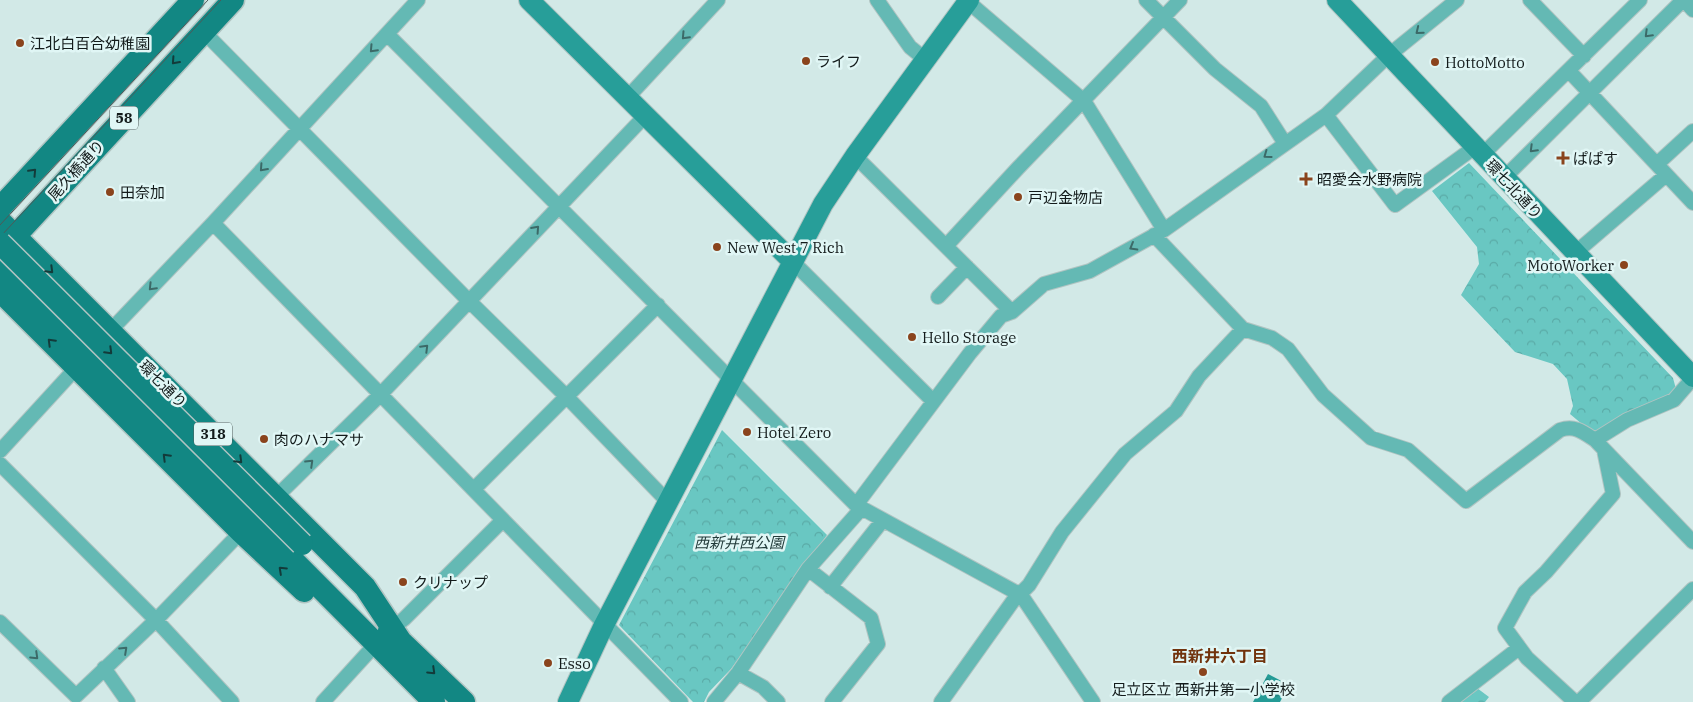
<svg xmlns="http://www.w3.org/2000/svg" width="1693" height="702" font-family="'IBM Plex Serif','Noto Sans JP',serif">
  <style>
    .park { fill: url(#park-crowns) }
    .water { fill: url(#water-waves) }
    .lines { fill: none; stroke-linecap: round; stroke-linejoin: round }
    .street-casing { stroke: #b0c4c2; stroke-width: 16 }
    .secondary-casing { stroke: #b0c4c2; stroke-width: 22 }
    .primary-casing { stroke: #b0c4c2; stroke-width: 25 }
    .street { stroke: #64b9b4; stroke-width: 14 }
    .secondary { stroke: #279e99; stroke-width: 20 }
    .primary { stroke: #128783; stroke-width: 22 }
    .tram { stroke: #4e5a59; stroke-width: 1 }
    .primary-bridge-casing { stroke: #b0c4c2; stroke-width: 25; stroke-linecap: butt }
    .primary-bridge { stroke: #128783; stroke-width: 22 }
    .oneway { stroke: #3c6a68 }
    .oneway2 { stroke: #133b3a }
    .poi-dot { fill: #8a441d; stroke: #e0f6f5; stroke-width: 2 }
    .labels { text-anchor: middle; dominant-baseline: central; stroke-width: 5; stroke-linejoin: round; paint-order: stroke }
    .shield { fill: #e0f6f5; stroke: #505d5c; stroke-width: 1 }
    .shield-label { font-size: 14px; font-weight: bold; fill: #131b1b }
    .poi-label { font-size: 15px; fill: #131b1b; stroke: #e0f6f5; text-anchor: start }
    .street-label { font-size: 15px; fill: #131b1b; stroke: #e0f6f5 }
    .park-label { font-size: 15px; font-style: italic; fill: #223b3a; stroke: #e0f6f5 }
    .neighbourhood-label { font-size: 16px; font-weight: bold; fill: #71330d; stroke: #e0f6f5 }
  </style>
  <defs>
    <pattern id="park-crowns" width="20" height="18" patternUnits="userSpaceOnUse" patternTransform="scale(1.25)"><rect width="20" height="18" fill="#69c7c2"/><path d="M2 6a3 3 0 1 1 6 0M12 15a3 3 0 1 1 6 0" fill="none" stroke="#5aaaa6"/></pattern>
    <pattern id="water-waves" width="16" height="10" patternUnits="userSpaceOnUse" patternTransform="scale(1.25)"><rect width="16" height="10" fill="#249b96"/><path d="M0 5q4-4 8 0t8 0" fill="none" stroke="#1e7e7a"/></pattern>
  </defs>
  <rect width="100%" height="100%" fill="#d2e9e7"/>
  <path class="park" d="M1469,163l204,215 3,11 -20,16 -61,30 -25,-21 3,-8 -6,-27 -14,-15 -38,-12 -54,-57 18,-31 -2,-17 -45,-56z
    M722,430l105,105 -96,134 -22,23 -5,10h-11l-74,-77z
    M1477,688l12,9 -4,5h-24z"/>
  <path class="water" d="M1268,674l21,11 -9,17h-27z"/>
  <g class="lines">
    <g class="street-casing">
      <path id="street" d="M877,0l33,47 16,13
        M966,0l118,101 80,129
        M1146,0l69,69 46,37 23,36
        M1530,0l54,56
        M1684,0l9,10
        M203,31l261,265 103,101 102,106
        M387,34l469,471 165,90 72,107
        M1569,71l124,132
        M627,98l91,-98
        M1326,115l69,90 80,-58
        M1482,155l158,-155
        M855,156l157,156
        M1657,164l36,-33
        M1504,178l179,-178
        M213,223l468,479
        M1154,235l89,94 29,9 16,11 35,46 48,43 37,12 58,51 94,-71c15,-5 23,2 35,10l98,102
        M946,246l72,-78 162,-168
        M1575,253l91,-78
        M793,262l140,139
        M938,297l29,-30
        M110,331l103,-108 205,-223
        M1595,440l32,-20 47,-20 19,-22
        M0,451l77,-84
        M0,464l156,156 76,82
        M474,489l184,-184
        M276,497l104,-102 265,-279
        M856,505l114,-152 31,-37 11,-4 32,-28 46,-13 74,-41 162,-115 63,-60 68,-55
        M808,569l63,49 7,26 -46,58
        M830,587l53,-67
        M0,622l76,74 80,-76 85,-88
        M392,628l12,-9 99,-99
        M104,668l24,34
        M738,673l25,14 15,15
        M323,702l51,-56
        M714,702l24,-29 70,-104 53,-60
        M941,702l72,-101 16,-16 33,-53 63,-78 51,-43 23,-35 44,-47
        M1449,702l70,-54
        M1575,702l-48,-44 -22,-30 20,-36 21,-20 67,-78 -9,-44
        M1579,702l114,-113"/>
    </g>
    <g class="secondary-casing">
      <path id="secondary" d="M529,0l264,262
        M1337,0l356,377
        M568,702l36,-77 219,-421 32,-48 114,-156"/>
    </g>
    <g class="primary-casing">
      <path id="primary" d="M0,208l193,-208
        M0,221l365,366 35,53
        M6,246l227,-246
        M0,266l434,436
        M0,291l241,241 63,59
        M389,630l75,72"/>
    </g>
    <use href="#street" class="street"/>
    <use href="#secondary" class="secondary"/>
    <use href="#primary" class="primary"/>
    <path class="tram" d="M0,225l208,-225
      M0,237l221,-237"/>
    <g class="primary-bridge-casing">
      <path id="primary-bridge" d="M0,243l302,301"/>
    </g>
    <use href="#primary-bridge" class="primary-bridge"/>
  </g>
  <defs><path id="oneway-chevron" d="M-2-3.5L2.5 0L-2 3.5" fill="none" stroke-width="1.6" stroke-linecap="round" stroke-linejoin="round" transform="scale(1.25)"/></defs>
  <g class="oneway">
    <use href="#oneway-chevron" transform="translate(1419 31) rotate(141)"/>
    <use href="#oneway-chevron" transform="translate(1648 34) rotate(135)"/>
    <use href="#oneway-chevron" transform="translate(685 36) rotate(133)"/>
    <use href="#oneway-chevron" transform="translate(373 49) rotate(133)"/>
    <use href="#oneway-chevron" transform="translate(1533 149) rotate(135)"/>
    <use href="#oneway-chevron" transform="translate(1267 155) rotate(144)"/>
    <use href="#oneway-chevron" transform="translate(263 168) rotate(132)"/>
    <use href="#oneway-chevron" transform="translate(536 229) rotate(-48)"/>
    <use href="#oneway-chevron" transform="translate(1133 247) rotate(150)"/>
    <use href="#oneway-chevron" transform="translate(152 287) rotate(134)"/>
    <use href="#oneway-chevron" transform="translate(425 348) rotate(-45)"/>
    <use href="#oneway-chevron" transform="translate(310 463) rotate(-44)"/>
    <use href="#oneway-chevron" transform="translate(124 650) rotate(-43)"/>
    <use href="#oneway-chevron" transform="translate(35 656) rotate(44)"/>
  </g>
  <g class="oneway2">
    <use href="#oneway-chevron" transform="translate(175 61) rotate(132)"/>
    <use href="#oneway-chevron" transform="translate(33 172) rotate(-47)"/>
    <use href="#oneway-chevron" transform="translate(50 270) rotate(45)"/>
    <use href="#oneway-chevron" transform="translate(51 342) rotate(-135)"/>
    <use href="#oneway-chevron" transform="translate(109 351) rotate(45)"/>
    <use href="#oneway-chevron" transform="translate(166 457) rotate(-135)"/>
    <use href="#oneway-chevron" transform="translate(239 460) rotate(45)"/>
    <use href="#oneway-chevron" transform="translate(282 570) rotate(-137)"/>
    <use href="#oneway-chevron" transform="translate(432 671) rotate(44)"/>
  </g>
  <g class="poi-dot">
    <circle cx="20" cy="43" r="5"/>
    <circle cx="806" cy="61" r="5"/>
    <circle cx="1435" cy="62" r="5"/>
    <path d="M1560.5 150.5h5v5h5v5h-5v5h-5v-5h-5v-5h5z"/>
    <path d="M1303.5 171.5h5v5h5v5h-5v5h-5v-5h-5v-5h5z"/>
    <circle cx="110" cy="192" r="5"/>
    <circle cx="1018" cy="197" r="5"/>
    <circle cx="717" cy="247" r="5"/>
    <circle cx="1624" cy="265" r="5"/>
    <circle cx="912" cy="337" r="5"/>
    <circle cx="747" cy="432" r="5"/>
    <circle cx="264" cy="439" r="5"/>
    <circle cx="403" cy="582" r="5"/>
    <circle cx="548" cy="663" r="5"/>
    <circle cx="1203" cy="672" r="5"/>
  </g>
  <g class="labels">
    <g class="shield">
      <rect x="110" y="106.5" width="28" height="23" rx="4"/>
      <rect x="194" y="422.5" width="38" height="23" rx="4"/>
    </g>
    <g class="shield-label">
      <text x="124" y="118">58</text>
      <text x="213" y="434">318</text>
    </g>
    <g class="poi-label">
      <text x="30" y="43">江北白百合幼稚園</text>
      <text x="816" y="61">ライフ</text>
      <text x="1445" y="62">HottoMotto</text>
      <text x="1573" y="158">ぱぱす</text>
      <text x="1317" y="179">昭愛会水野病院</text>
      <text x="120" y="192">田奈加</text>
      <text x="1028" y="197">戸辺金物店</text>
      <text x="727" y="247">New West 7 Rich</text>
      <text x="1614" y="265" text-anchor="end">MotoWorker</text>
      <text x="922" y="337">Hello Storage</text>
      <text x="757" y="432">Hotel Zero</text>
      <text x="274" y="439">肉のハナマサ</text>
      <text x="413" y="582">クリナップ</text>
      <text x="558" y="663">Esso</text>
      <text x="1203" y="689" text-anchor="middle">足立区立 西新井第一小学校</text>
    </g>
    <g class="street-label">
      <text transform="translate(76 170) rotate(-48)">尾久橋通り</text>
      <text transform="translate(1514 189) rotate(47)">環七北通り</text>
      <text transform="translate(163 384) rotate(45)">環七通り</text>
    </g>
    <g class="park-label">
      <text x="739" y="542">西新井西公園</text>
    </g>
    <g class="neighbourhood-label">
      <text x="1220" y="656">西新井六丁目</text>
    </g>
  </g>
</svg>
